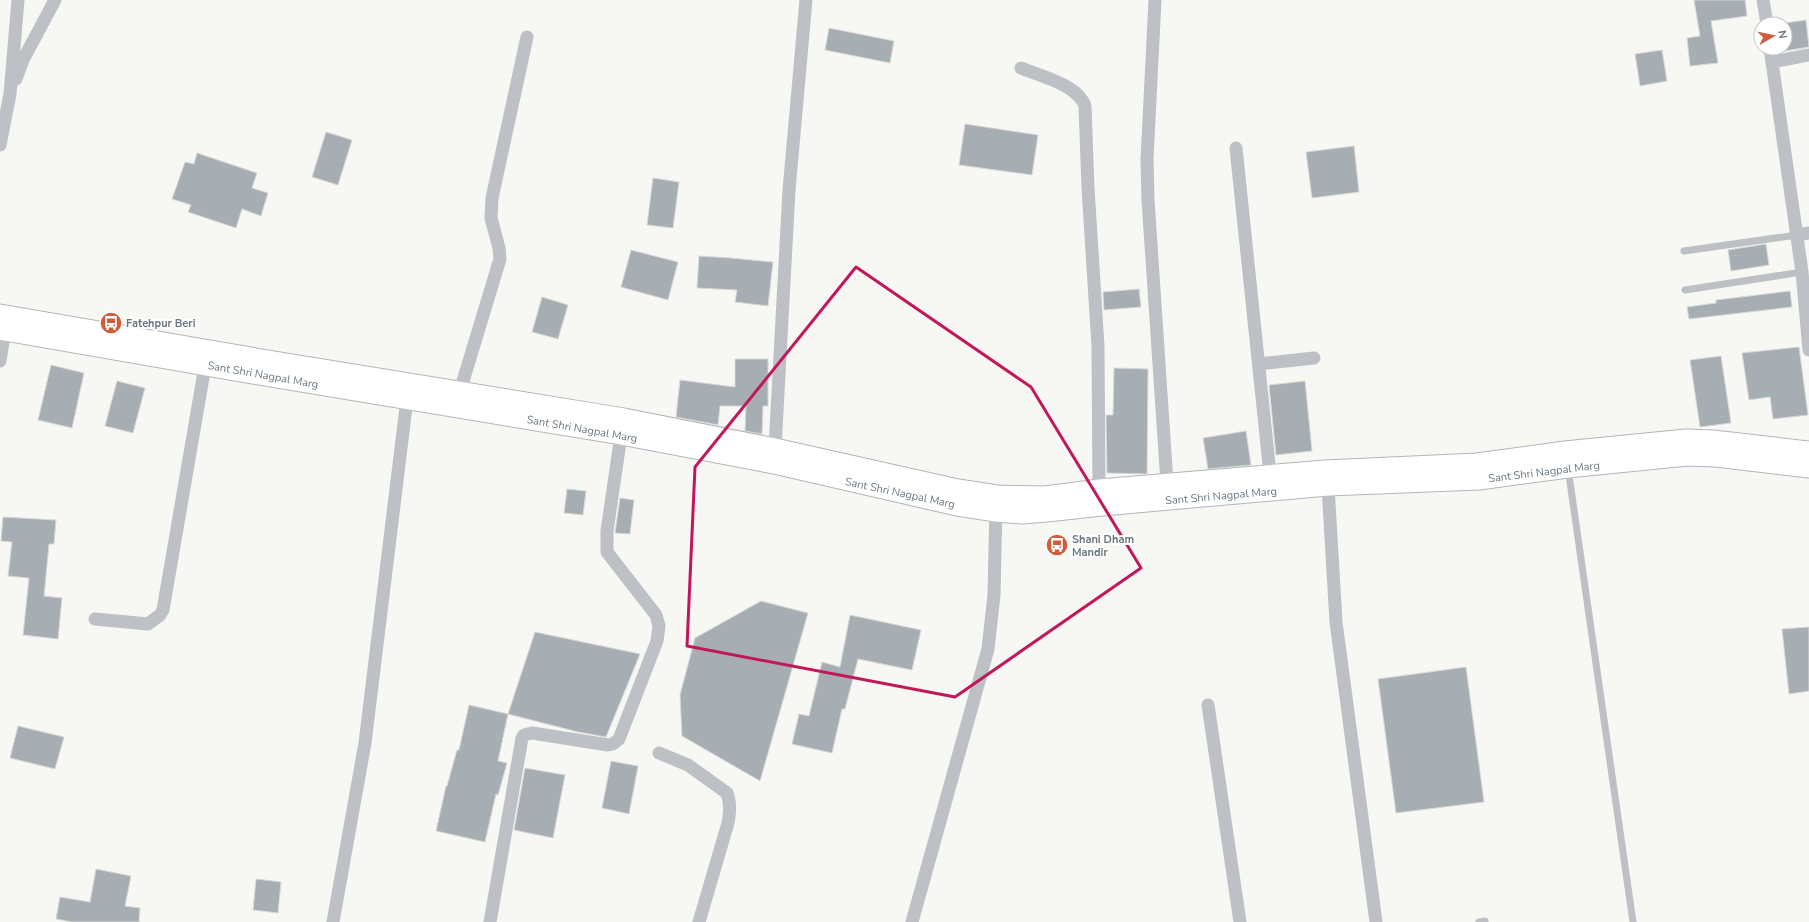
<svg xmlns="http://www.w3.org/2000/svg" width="1809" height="922" font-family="'Nunito Sans',sans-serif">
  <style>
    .building { fill: #a7aeb3; stroke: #d8d8d7 }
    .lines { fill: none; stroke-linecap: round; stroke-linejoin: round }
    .secondary-casing { stroke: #b2b6ba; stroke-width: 21 }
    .lane { stroke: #bdc0c4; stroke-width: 7 }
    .street { stroke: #bdc0c4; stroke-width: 13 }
    .secondary { stroke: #fff; stroke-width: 19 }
    .marked { fill: none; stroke: #c2185b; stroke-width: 3; stroke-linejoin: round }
    .labels { text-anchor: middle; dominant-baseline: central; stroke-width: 4; stroke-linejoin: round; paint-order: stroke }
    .poi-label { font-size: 11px; font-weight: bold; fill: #6a7782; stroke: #fff; text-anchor: start }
    .street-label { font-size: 11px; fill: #6a7782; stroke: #fff }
  </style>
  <rect width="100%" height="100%" fill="#f7f7f4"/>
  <path class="building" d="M1694,0h51l2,16 -36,5 7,42 -28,3 -3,-28 13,-2z
    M1806,20l3,27 -24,4v-28z
    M829,28l65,13 -4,22 -65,-13z
    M1662,50l5,31 -27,5 -5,-32z
    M965,124l73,11 -6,40 -73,-10z
    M326,132l26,8 -14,45 -26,-8z
    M1354,146l5,46 -47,6 -6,-46z
    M197,153l60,20 -5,15 16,5 -7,23 -19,-7 -6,19 -48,-16 3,-7 -19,-6 13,-37 9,2z
    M653,178l26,4 -6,46 -26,-3z
    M1766,244l3,21 -38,6 -3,-21z
    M631,250l47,12 -10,38 -47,-13z
    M699,256l32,2 42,4 -5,44 -33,-4 2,-12 -40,-2z
    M1139,289l2,18 -37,3 -1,-18z
    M1790,291l2,16 -103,12 -2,-12 29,-4v-3z
    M542,297l26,8 -10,34 -26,-7z
    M1799,347l9,68 -35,4 -3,-22 -21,3 -7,-47z
    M1721,356l10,67 -31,4 -10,-67z
    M735,359h33v47h-5l-1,28 -17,-3 1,-25h-26l-2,19 -42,-8 4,-37 55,7z
    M51,365l33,8 -12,55 -34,-8z
    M1114,368l34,1 -1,105 -40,-1 -1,-58h7z
    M117,381l28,7 -12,45 -28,-7z
    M1305,381l7,70 -36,4 -7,-70z
    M1246,431l5,34 -43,4 -5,-31z
    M567,489l19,2 -3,24 -19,-2z
    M620,498l14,2 -4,34 -15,-1z
    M3,517l53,3 -2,24h-5l-5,52 18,2 -4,41 -35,-4 6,-57 -21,-2 4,-34 -11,-1z
    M761,601l47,12 -48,168 -78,-45 -2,-41 15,-57z
    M850,615l71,15 -9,40 -54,-11 -13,50h-3l-10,44 -40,-9 7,-30 10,2 13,-54 18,5z
    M1809,627v64l-20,3 -7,-65z
    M535,632l105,22 -34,83 -28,-5 -70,-18z
    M1466,667l18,135 -88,11 -18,-134z
    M469,705l39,9 -10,47 9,2 -9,32 -2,-1 -11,48 -49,-11 10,-45h1l10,-36h2z
    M18,726l46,11 -9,32 -45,-11z
    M611,761l27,5 -9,48 -27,-6z
    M525,768l40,7 -12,63 -39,-8z
    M96,869l35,7 -6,30 15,2 -1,14h-67l-16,-3 4,-22 30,5z
    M256,879l25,3 -3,31 -25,-3z"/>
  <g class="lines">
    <g class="secondary-casing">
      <path id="secondary" d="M0,314l256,44 368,60 151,30 183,41 39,6 48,1 54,-7 226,-19 152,-7 88,-12 121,-12 27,1 96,11
        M0,330l258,45 363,60 153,29 183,42 39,6 26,2 25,-2 55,-6 226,-20 151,-6 89,-12 119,-12 29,1 93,11"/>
    </g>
    <path class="lane" d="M1684,251l113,-16
      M1685,290l117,-18
      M1568,468l65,454
      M1479,922l6,-1"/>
    <path class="street" d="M1155,0l-8,159 1,41 19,283
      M1763,0l4,24
      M1770,48l32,224 7,78
      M1772,62l37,-7
      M1021,68c20,8 57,17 64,38l3,82 10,158 1,143
      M16,79l7,-19 32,-60
      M0,145l10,-51 8,-94
      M1236,148l34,326
      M1797,235l12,-2
      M0,361l6,-38
      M1259,364l55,-6
      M460,391l40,-132 -1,-11 -8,-30 1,-20 35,-161
      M775,448l14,-258 17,-190
      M1328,486l8,136 40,300
      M95,619l53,5 12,-9 3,-5 42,-244
      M1208,705l32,217
      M659,753l29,12 39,28c4,10 3,20 1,30l-29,99
      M333,922l32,-179 42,-344
      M490,922l32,-184 2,-3 8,-2 76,12 5,-1 6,-5 38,-98 2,-15 -3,-11 -49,-63v-21l14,-96
      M912,922l76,-273 6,-54 2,-90"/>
    <use href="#secondary" class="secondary"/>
  </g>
  <path class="marked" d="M856,267l175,120 110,181 -186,129 -268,-51 8,-179z"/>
  <defs>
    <g id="bus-disc" transform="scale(1.15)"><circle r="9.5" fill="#ce5d3d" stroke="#fff"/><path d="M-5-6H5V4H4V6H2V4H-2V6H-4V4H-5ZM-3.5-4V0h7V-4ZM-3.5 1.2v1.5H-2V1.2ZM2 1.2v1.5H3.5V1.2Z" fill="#fff"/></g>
  </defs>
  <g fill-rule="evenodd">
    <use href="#bus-disc" x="111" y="323"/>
    <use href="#bus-disc" x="1057" y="545"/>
  </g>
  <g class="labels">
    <g class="poi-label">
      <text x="126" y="323">Fatehpur Beri</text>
      <text x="1072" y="539">Shani Dham<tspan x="1072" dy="13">Mandir</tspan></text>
    </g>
    <g class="street-label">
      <text transform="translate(263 375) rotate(10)">Sant Shri Nagpal Marg</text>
      <text transform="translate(582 429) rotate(10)">Sant Shri Nagpal Marg</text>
      <text transform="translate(1544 472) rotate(-7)">Sant Shri Nagpal Marg</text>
      <text transform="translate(900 493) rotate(12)">Sant Shri Nagpal Marg</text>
      <text transform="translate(1221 496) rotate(-5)">Sant Shri Nagpal Marg</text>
    </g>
  </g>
  <g transform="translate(1773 36) rotate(81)"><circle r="19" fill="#ffffff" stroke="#c3c9cd"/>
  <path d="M0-3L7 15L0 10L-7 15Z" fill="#ce5d3d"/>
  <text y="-6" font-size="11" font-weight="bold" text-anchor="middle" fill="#6a7782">N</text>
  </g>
</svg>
